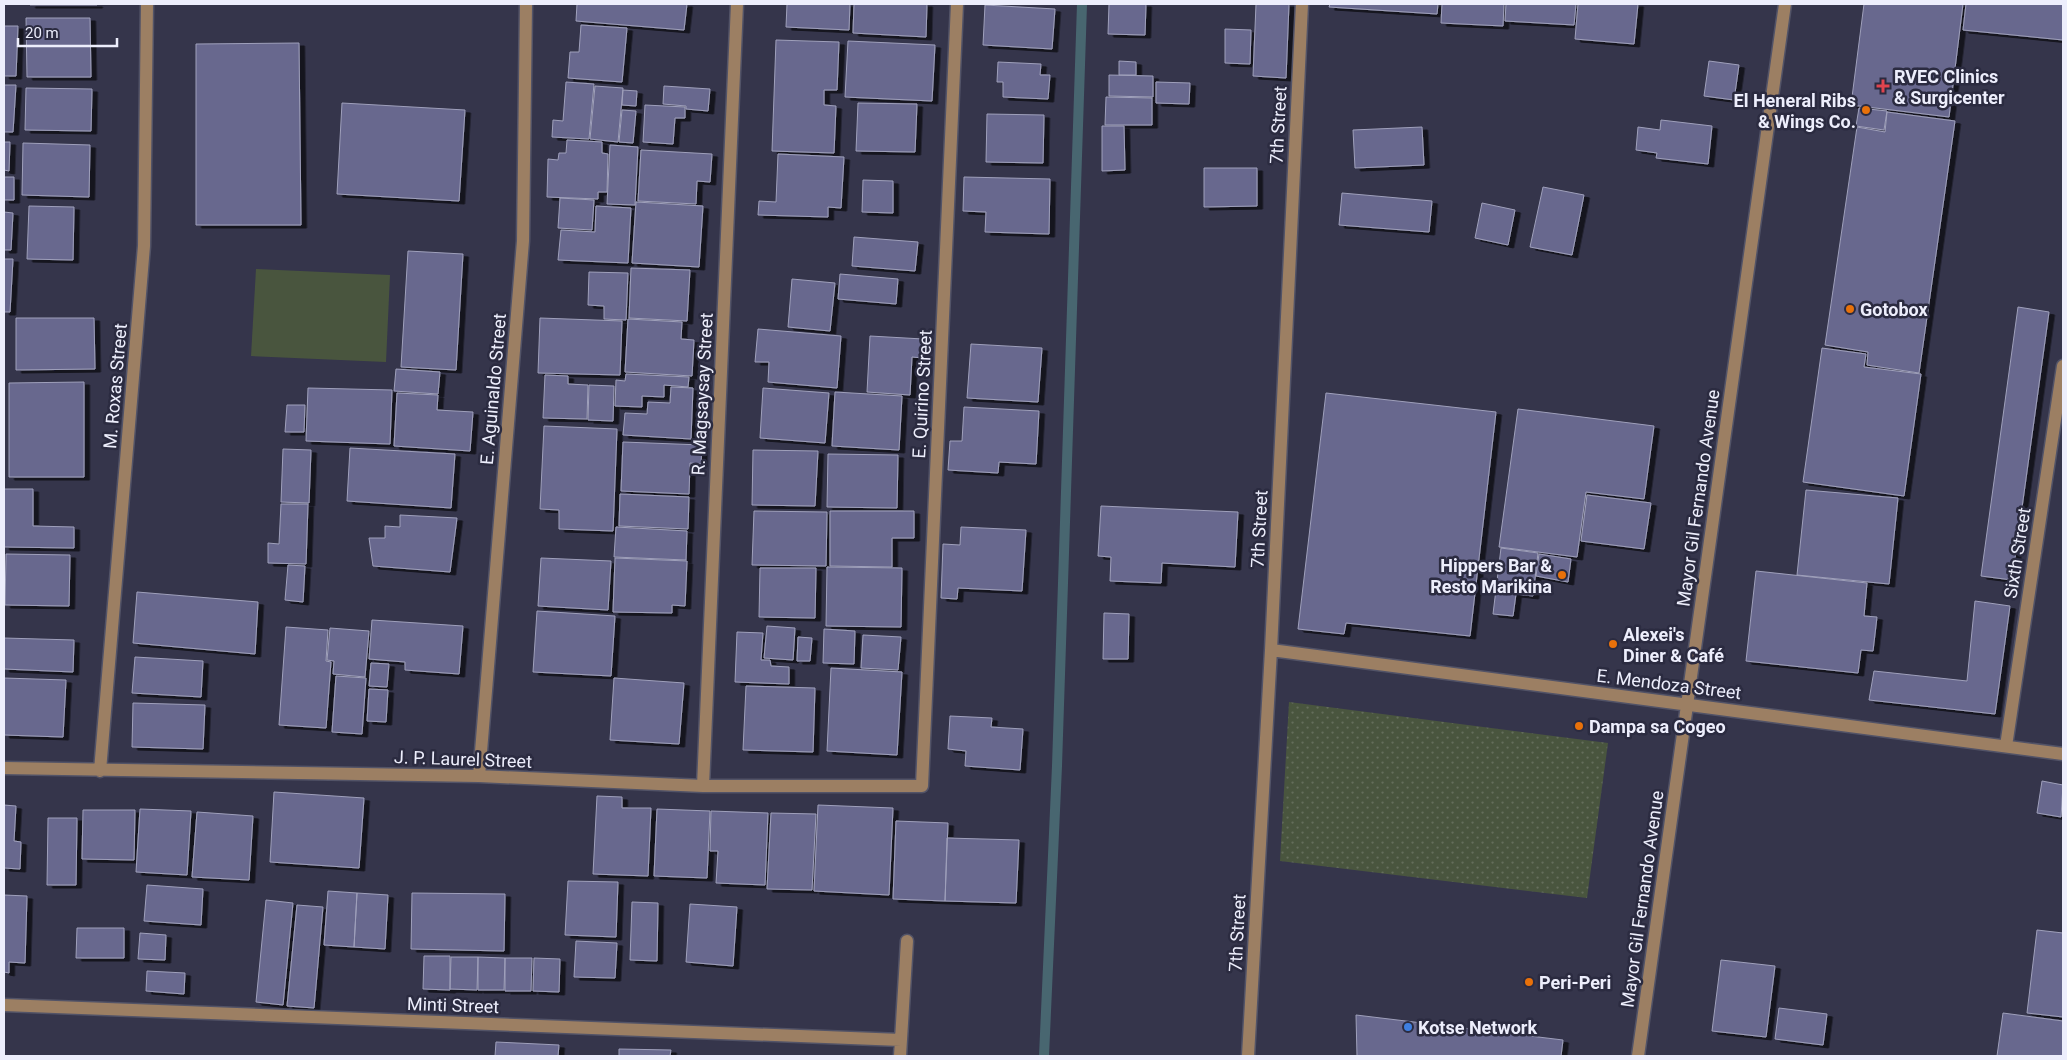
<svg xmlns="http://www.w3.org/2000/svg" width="2067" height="1060" font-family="Roboto,sans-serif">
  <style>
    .grass { fill: url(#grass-dots) }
    .park { fill: #49553e }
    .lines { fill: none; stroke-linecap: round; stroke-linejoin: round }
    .stream { stroke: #486670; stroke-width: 10 }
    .building { fill: #68688e; stroke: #9fa0bb; filter: url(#shadow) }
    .minor-casing { stroke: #525367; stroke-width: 15 }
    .minor { stroke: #9c7f63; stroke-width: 12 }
    .health-dot { fill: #e0444e; stroke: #2b2b40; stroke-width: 2 }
    .food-dot { fill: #e8710a; stroke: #2b2b40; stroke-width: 2 }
    .shop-dot { fill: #3f7fe0; stroke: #2b2b40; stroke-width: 2 }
    .labels { text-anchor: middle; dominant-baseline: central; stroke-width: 5; stroke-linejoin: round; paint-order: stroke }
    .poi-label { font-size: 18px; font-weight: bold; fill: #edeefc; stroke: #2b2b40; text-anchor: start }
    .street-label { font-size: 18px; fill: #edeefc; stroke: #2b2b40 }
  </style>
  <defs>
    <pattern id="grass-dots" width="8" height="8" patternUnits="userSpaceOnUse" patternTransform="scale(1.25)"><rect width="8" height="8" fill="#49553e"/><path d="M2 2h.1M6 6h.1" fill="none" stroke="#646e5b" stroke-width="1.8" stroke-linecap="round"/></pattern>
    <filter id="shadow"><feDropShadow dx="5.5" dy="3" stdDeviation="0" flood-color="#0009"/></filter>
  </defs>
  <rect width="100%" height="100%" fill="#35354b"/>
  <path class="grass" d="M1289,702l319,41 -21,155 -307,-37z"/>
  <path class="park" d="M256,269l134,6 -4,87 -135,-6z"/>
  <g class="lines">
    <path class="stream" d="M1044,1056l13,-290 25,-762"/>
  </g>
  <path class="building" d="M30,4h67v1h-67z
    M577,4h110l-3,26 -108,-9z
    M787,4h63l-1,26 -63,-3z
    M854,4h73l-1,33 -73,-4z
    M1109,4h37l-1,31 -37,-1z
    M1256,4h33l-3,74 -33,-2z
    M1330,4h108l-1,10 -108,-7z
    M1442,4h62l-1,22 -62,-3z
    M1506,4h70l-2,21 -69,-4z
    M1578,4h60l-4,40 -59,-5z
    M1864,4h99l-14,113 -98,-12z
    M1966,4h97v36l-100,-10z
    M985,5l70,4 -3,40 -69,-4z
    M26,18h64l1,59h-64z
    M581,25l46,3 -5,54 -54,-4 2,-26h9z
    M4,26h14l-2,50h-12z
    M1225,29l26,1 -1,34 -25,-1z
    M776,40l63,2 -2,48h-13v15l12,1 -2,47 -62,-2z
    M848,41l87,4 -3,56 -87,-4z
    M299,43l2,182h-105v-181z
    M1119,61l17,1v13h-17z
    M1709,61l30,4 -5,35 -30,-4z
    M998,62l43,2 -1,11h10l-2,24 -45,-2v-15h-6z
    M1109,75l44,1v21l-44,-1z
    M566,82l28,2 -5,55 -37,-2 1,-17 10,1z
    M1156,82l34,1 -1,21 -33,-1z
    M4,85h12l-3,47h-9z
    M595,86l28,2 -5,54 -28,-3z
    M664,86l46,3 -2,22 -22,-2v-3l-23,-2z
    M26,88l66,1 -1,42 -66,-1z
    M623,90l14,1 -1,15 -14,-1z
    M1106,97l46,1v27h-47z
    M342,103l123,7 -6,91 -122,-7z
    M858,103l59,1 -2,48 -59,-1z
    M645,105l40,2v11h-10l-2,26 -30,-2z
    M1859,108l28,3 -3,19 -28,-4z
    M622,110l14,1 -3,32 -14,-1z
    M1887,112l68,9 -36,252 -52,-8 1,-13 -43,-7 32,-218 28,5z
    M987,114l57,1 -1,48 -57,-1z
    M1661,120l51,6 -4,38 -52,-6 1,-5 -21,-3 2,-23 22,3z
    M1102,126h22l1,44 -23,1z
    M1422,127l2,38 -69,3 -2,-38z
    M567,140l35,2v11l6,1 -1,38h-9v7l-51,-2 1,-38 10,1 1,-7h7z
    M4,142h6l-1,29 -5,-1z
    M23,143l67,2 -1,52 -67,-2z
    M610,145l28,2 -3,58 -28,-1z
    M641,150l71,4 -2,28 -13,-1 -1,23 -58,-3z
    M778,154l66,3 -3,51 -13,-1v10l-70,-2 1,-14 17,1z
    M1204,168h53v38l-53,1z
    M4,177h10v23h-10z
    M964,177l86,2 -1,55 -64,-2 1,-20 -23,-1z
    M863,180l30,1v32l-31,-1z
    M1543,187l41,8 -12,60 -42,-8z
    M1342,193l90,8 -3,31 -90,-7z
    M560,198l34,2 -2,30 -34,-2z
    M636,202l67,4 -4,61 -67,-4z
    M1482,203l33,7 -7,35 -33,-7z
    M29,206l45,1 -1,53 -46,-1z
    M596,206l35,2 -3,55 -70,-3 3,-30 34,2z
    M4,212l9,1 -2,37h-7z
    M854,237l64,5 -3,29 -63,-5z
    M408,251l55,3 -7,116 -55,-3z
    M4,259h9l-3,53h-6z
    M631,268l59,2 -3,51 -58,-3z
    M589,272l39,1 -2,47 -22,-1v-13l-16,-1z
    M840,274l58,5 -2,25 -58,-5z
    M792,279l43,4 -5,48 -42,-4z
    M2018,307l31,5 -37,268 -31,-4z
    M16,318h78l1,51 -79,1z
    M540,318l82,3 -2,54 -82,-2z
    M628,319l54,3 -1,17 13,1 -2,36 -67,-4z
    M758,329l83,7 -4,52 -69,-6 1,-20h-14z
    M870,336l53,3v19l-11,-1 -2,38 -43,-3z
    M971,344l71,4 -4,54 -71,-4z
    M1822,348l44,6 -2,13 57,7 -17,122 -101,-14z
    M396,369l44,3 -2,22 -44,-3z
    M626,374l63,3 -1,10 -24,-2v12l-22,-1v11l-27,-1 1,-26 9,1z
    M545,375l23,1v8l20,1 -1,34 -44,-1z
    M84,382v95h-75v-94z
    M589,385l25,1 -1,35 -25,-1z
    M671,387l22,1 -2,51 -68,-4 2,-22 22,1 1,-12 22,1z
    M308,388l84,2 -2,54 -84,-3z
    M763,388l66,5 -4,50 -65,-5z
    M835,392l67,4 -3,54 -67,-4z
    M397,393l41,2 -1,15 36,2 -3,39 -76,-5z
    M1326,393l170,19 -26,224 -124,-13 -2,11 -46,-5z
    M287,405h18l-1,27h-19z
    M964,407l75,4 -3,53 -37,-2 -1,11 -50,-3 2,-29h12z
    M1518,409l136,17 -10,73 -58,-7 -9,65 -78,-10z
    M544,426l73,3 -4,102 -54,-2v-19l-19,-1z
    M623,442l79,3 -1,19 -11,-1 -1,31 -68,-3z
    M350,448l105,6 -4,54 -104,-7z
    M283,449l28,1 -2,53 -28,-1z
    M753,450l65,1 -3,55 -63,-1z
    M828,454l70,1 -1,53 -70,-1z
    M4,489h29v37l41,1v21l-70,-1z
    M1806,490l92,8 -9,86 -92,-9z
    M620,494l69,3 -1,32 -69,-3z
    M1587,495l64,8 -7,46 -63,-8z
    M281,504h27l-2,60 -38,-1v-20l11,1z
    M1101,506l137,6 -3,55 -73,-4 -1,20 -51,-2 1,-24 -13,-1z
    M754,511l73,1 -1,54 -74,-1z
    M830,511h84v27h-22v29l-62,-1z
    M400,515l57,3 -7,54 -77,-6 -4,-28h16v-12l15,1z
    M616,527l71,4 -1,29 -72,-3z
    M961,527l65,3 -4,61 -64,-3 -1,11 -16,-1 2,-54 17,1z
    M1501,548l37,5 -5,43 -17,-2 -3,22 -20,-2z
    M6,554l64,1 -1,51 -64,-1z
    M1539,554l32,5 -3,23 -32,-6z
    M541,558l70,3 -3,49 -70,-4z
    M615,558l72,3 -2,45 -13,-1v8l-59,-1z
    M288,565l17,1 -2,36 -18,-2z
    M827,567l75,1 -1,59 -75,-1z
    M760,568h56l-1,50 -56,-1z
    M1756,571l111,12 -3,33 13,1 -4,34 -12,-1 -3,23 -112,-12z
    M137,592l121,10 -3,52 -122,-11z
    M1975,601l35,5 -15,108 -126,-14 5,-29 93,10z
    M537,611l78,5 -4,60 -78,-4z
    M1104,613l25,1 -1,45h-25z
    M372,620l91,6 -4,48 -54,-4v-8l-36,-3z
    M767,626l28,2 -2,32 -29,-2z
    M286,627l42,3 -2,31 5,1 -5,66 -47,-3z
    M330,628l39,3 -4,46 -32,-3 1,-13 -7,-1z
    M824,629l31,2 -1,33 -31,-1z
    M737,632l26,1 -2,27h9l1,6 18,1v17l-54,-2z
    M863,635l38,2 -3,33 -37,-2z
    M798,637l14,1 -2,23h-13z
    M4,638l70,2 -1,32 -69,-3z
    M135,657l68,4 -2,36 -69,-4z
    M371,663l18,1 -2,23 -18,-1z
    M831,668l71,4 -5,83 -70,-4z
    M336,676l30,2 -4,56 -30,-2z
    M4,678l62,2 -3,57 -59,-2z
    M614,678l70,5 -5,61 -69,-4z
    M746,686l69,2 -2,64 -70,-2z
    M369,689l19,1 -2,32 -19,-1z
    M133,703l72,2 -2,44 -71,-2z
    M950,716l42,2 -1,9 32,2 -3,41 -55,-4 1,-15 -18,-2z
    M2042,781l21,4 -2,32 -24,-4z
    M274,792l90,6 -5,70 -89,-6z
    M597,796l25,1v11h29l-3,68 -55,-2z
    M4,805l12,1 -2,35 7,1 -1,27 -16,-1z
    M818,805l75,3 -4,87 -75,-4z
    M140,809l51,2 -4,64 -51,-3z
    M657,809l53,2 -3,67 -53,-2z
    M83,810h52l-1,50 -52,-1z
    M711,811l57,2 -3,72 -49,-2 2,-32h-8z
    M197,812l56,4 -4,64 -57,-3z
    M771,813l45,1 -4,76 -45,-1z
    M48,818h29l-1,67h-29z
    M896,821l52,2 -3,78 -52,-2z
    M947,838l72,2 -3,63 -71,-2z
    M568,881l50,1 -2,55 -51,-2z
    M147,885l56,4 -2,36 -57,-4z
    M328,891l29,2 -3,54 -30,-2z
    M357,893l31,2 -3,54 -31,-2z
    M412,893l93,1 -1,57 -93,-2z
    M4,895l23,1 -2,67 -16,-1v11l-5,-1z
    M266,900l27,3 -10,102 -27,-3z
    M632,902l26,1 -1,58 -27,-1z
    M690,904l47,3 -4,59 -47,-4z
    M297,905l26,2 -9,101 -27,-2z
    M77,928h47v30h-48z
    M2037,930l26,3v84l-36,-4z
    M140,933l26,2 -1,25 -27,-1z
    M576,941l41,2 -2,35 -41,-1z
    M424,956h26v34l-27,-1z
    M451,957h27l-1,33 -27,-1z
    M478,957l27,1 -1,32h-26z
    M505,958h27l-1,33h-26z
    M534,958l26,1 -1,33 -26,-1z
    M1721,960l54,6 -9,71 -54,-6z
    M147,971l38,2 -1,21 -38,-3z
    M1779,1008l48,6 -4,31 -48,-6z
    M2003,1013l60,8v35h-66z
    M1356,1015l207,25 -2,16h-204z
    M496,1042l63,3 -1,11h-63z
    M619,1049l52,1 -1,6h-51z"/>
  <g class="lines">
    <g class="minor-casing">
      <path id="minor" d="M1271,650l792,104
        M2006,746l57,-380
        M4,768l475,8 224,10h219l35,-782
        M100,771l44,-525 3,-242
        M479,776l44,-535 3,-237
        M703,786l34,-782
        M4,1005l897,35
        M900,1056l7,-115
        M1248,1056l23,-406 31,-646
        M1638,1056l147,-1052"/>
    </g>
    <use href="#minor" class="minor"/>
  </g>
  <path class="health-dot" d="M1880.5 78.5h5v5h5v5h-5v5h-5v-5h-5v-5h5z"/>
  <g class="food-dot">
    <circle cx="1866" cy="110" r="5"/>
    <circle cx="1850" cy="309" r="5"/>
    <circle cx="1562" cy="575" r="5"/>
    <circle cx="1613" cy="644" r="5"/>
    <circle cx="1579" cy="726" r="5"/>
    <circle cx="1529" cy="982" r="5"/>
  </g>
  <circle class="shop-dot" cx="1408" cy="1027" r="5"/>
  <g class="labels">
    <g class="poi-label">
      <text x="1894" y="76">RVEC Clinics<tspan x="1894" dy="21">&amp; Surgicenter</tspan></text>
      <text x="1856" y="100" text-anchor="end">El Heneral Ribs<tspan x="1856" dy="21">&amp; Wings Co.</tspan></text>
      <text x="1860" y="309">Gotobox</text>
      <text x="1552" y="565" text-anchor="end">Hippers Bar &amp;<tspan x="1552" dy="21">Resto Marikina</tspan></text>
      <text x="1623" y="634">Alexei's<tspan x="1623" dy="21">Diner &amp; Café</tspan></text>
      <text x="1589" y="726">Dampa sa Cogeo</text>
      <text x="1539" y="982">Peri-Peri</text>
      <text x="1418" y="1027">Kotse Network</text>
    </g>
    <g class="street-label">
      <text transform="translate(1278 125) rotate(-87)">7th Street</text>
      <text transform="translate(115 386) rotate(-85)">M. Roxas Street</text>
      <text transform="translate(493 389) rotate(-85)">E. Aguinaldo Street</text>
      <text transform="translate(702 394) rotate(-87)">R. Magsaysay Street</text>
      <text transform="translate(922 394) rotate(-87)">E. Quirino Street</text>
      <text transform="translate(1698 498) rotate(-82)">Mayor Gil Fernando Avenue</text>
      <text transform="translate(1259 529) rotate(-87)">7th Street</text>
      <text transform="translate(2017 553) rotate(-81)">Sixth Street</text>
      <text transform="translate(1669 684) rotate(7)">E. Mendoza Street</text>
      <text transform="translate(463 759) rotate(2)">J. P. Laurel Street</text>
      <text transform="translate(1642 899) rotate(-82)">Mayor Gil Fernando Avenue</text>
      <text transform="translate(1237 933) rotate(-87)">7th Street</text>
      <text transform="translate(453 1005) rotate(2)">Minti Street</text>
    </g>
  </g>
  <rect width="2067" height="1060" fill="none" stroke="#edeefc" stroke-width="10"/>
  <path d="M18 38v8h99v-8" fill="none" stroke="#edeefc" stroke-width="2.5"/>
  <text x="25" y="38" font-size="15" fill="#edeefc" stroke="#2b2b40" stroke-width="4" paint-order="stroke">20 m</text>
</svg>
